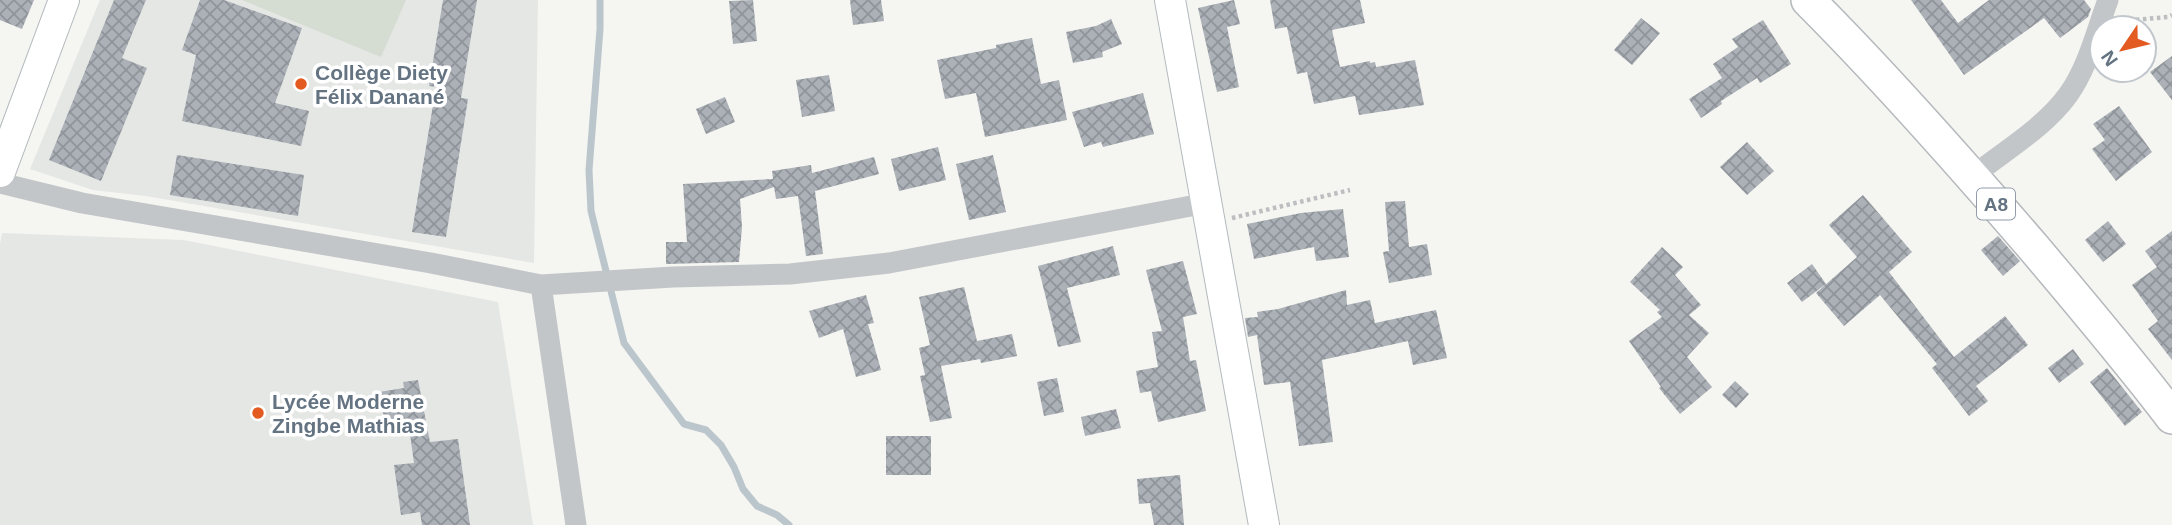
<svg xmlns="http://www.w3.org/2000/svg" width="2172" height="525" font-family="Arial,sans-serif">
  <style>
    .built { fill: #e5e7e5 }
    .pitch { fill: #d5dcd2 }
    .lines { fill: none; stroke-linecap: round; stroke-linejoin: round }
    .stream { stroke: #bbc6cc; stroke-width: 7 }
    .building { fill: url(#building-cross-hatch) }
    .secondary-casing { stroke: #b4b9be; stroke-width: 32 }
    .primary-casing { stroke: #b5b9bd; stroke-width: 36 }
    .path { stroke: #bcbec0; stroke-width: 4.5; stroke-dasharray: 3.5 3.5; stroke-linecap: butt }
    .street { stroke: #c2c6c9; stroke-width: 21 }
    .secondary { stroke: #fff; stroke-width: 30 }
    .primary { stroke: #fff; stroke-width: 33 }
    .poi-dot { fill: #e45b22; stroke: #fff; stroke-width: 2.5 }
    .labels { text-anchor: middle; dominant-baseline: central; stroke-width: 7; stroke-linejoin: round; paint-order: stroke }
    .shield { fill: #fff; stroke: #929da8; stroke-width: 2 }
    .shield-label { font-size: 19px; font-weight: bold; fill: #647382 }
    .poi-label { font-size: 21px; font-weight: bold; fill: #647382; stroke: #fff; text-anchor: start }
  </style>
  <defs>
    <pattern id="building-cross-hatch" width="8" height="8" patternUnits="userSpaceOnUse" patternTransform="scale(1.75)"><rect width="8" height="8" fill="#abb1b7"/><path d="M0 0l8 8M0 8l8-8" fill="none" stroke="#8f949a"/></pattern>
  </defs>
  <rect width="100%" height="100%" fill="#f5f5f1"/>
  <path class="built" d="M100,0h438l-4,263 -388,-67 -53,-6 -63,-21z
    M2,233l181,7 315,62 35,223h-533v-281z"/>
  <path class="pitch" d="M242,0h164l-25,57z"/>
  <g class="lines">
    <path class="stream" d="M600,0v29l-11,141 2,41 33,132 60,81 22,6 15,15 13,22 9,22 14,17 20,9 12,10"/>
  </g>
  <path class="building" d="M0,0h34l-12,29 -22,-9z
    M114,0h32l-24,58 25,10 -46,113 -52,-21z
    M200,0h24l78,28 -27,75 34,8 -8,35 -119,-25 14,-66 -14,-5z
    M443,0h34l-16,98 7,1 -22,138 -34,-5 24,-145 -7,-1z
    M753,0l4,41 -24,3 -4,-43z
    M850,0h31l3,21 -31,4z
    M1234,0l6,24 -13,3 12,60 -22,5 -19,-84z
    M1270,0h90l5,23 -33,7 8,37 30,-6v2l5,-1 1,5 39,-7 9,45 -65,10 -4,-19 -41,8 -7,-32 -10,2 -10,-47 -12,2z
    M1911,0h30l17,23 31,-23h95l7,9 -3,8 -28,21 -16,-20 -80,57z
    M1641,18l19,15 -28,32 -18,-15z
    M1111,19l11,25 -20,8 1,5 -30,6 -7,-31 30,-6z
    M1763,20l28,44 -31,19 -3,-5 -36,23 1,3 -21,14 -12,-19 33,-21 -9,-14 25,-17 -6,-8z
    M1032,38l9,46 18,-4 8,40 -82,17 -9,-44 -31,6 -8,-39 59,-12v-3z
    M2172,56v44l-22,-28z
    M829,75l6,36 -33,6 -6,-37z
    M1143,93l11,41 -51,13 -2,-5 -17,5 -12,-35z
    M725,97l10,25 -29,12 -10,-25z
    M2119,106l33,46 -36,29 -24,-32 13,-9 -12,-16z
    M1747,142l27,29 -27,24 -27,-28z
    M938,147l8,33 -47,11 -8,-32z
    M177,155l127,20 -6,41 -128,-21z
    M993,155l13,57 -37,8 -13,-56z
    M874,157l5,17 -64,17 8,63 -17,2 -8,-60 -22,3 -2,-12 -34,12 2,28 -3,35 -73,2v-22h21l-4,-58 90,-5 -1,-8 39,-6 1,8z
    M1863,195l49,57 -23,20 65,85 51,-41 23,29 -52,41 12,15 -19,15 -37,-48 5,-4 -57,-69 -36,31 -28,-33 41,-36 -28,-32z
    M1405,201l4,46 18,-3 5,31 -43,8 -6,-31 6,-1 -4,-49z
    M1343,209l6,48 -33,4 -2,-14 -60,12 -7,-35 54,-11z
    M2108,221l18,23 -23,18 -18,-22z
    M2172,231v129l-24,-31 10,-8 -26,-36 25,-18 -12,-16z
    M1998,236l22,25 -17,15 -22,-26z
    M1113,246l7,29 -53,13 14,54 -23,5 -20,-81z
    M1662,247l21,20 -8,8 26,30 -12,10 20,18 -22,24 25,30 -32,27 -21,-26 2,-1 -32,-46 33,-24 -5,-5 3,-2 -30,-28z
    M1183,261l14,53 -14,3 7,44 6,-1 10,51 -48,11 -7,-31 -11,2 -4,-22 22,-4 -6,-35 10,-1 -16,-61z
    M1812,264l14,20 -24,18 -15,-19z
    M964,287l13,54 35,-7 5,22 -36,7 -1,-4 -39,7 11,52 -22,4 -10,-46 5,-1 -6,-27 11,-3 -11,-48z
    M1346,290l1,15 23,-5 5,23 61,-13 11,48 -34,7 -5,-24 -86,19 11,82 -34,4 -9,-64 -26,3 -7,-50 -9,2 -3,-19 13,-1 -1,-5 21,-3z
    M866,295l8,28 -6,1 13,46 -25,7 -13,-48 -24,9 -10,-27z
    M2073,349l11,15 -25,19 -11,-15z
    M2107,368l35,44 -17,14 -35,-44z
    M1057,378l7,34 -20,4 -7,-34z
    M418,380l12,62 28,-3 12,86h-48l-2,-13 -19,3 -7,-50 20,-2 -6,-44 -23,4 -6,-31 25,-4 -1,-6z
    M1735,381l14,13 -13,14 -14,-13z
    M1116,409l5,19 -36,8 -4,-19z
    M886,436h45v39h-45z
    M1180,475l4,50h-30l-4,-22 -11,1 -2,-25z"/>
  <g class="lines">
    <g class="secondary-casing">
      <path id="secondary" d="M1170,0l94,525
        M0,172l64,-172"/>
    </g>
    <g class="primary-casing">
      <path id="primary" d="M1808,0c79,79 153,163 226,248 47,56 94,111 138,169"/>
    </g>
    <path class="path" d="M2122,21l46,-4 4,-2
      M1232,218l118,-28"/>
    <path class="street" d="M1973,176c31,-25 71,-48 95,-81 20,-28 28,-63 40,-95
      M0,183l82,20 349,60 110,22 132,-8 117,-3 99,-11 318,-60
      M541,285l35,240"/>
    <use href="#secondary" class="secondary"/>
    <use href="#primary" class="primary"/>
  </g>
  <g class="poi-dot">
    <circle cx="301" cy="84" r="7"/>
    <circle cx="258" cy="413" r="7"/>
  </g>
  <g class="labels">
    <rect class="shield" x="1977" y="188.5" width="38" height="31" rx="5"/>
    <g class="shield-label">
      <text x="1996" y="204">A8</text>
    </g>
    <g class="poi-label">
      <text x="315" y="72">Collège Diety<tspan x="315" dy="24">Félix Danané</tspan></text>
      <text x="272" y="401">Lycée Moderne<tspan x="272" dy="24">Zingbe Mathias</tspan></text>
    </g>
  </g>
  <g transform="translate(2123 49) rotate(235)"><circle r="33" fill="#ffffff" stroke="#c1c7cd" stroke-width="2"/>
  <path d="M0-5L12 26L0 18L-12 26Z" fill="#e45b22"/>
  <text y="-10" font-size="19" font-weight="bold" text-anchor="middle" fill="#647382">N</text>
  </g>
</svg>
